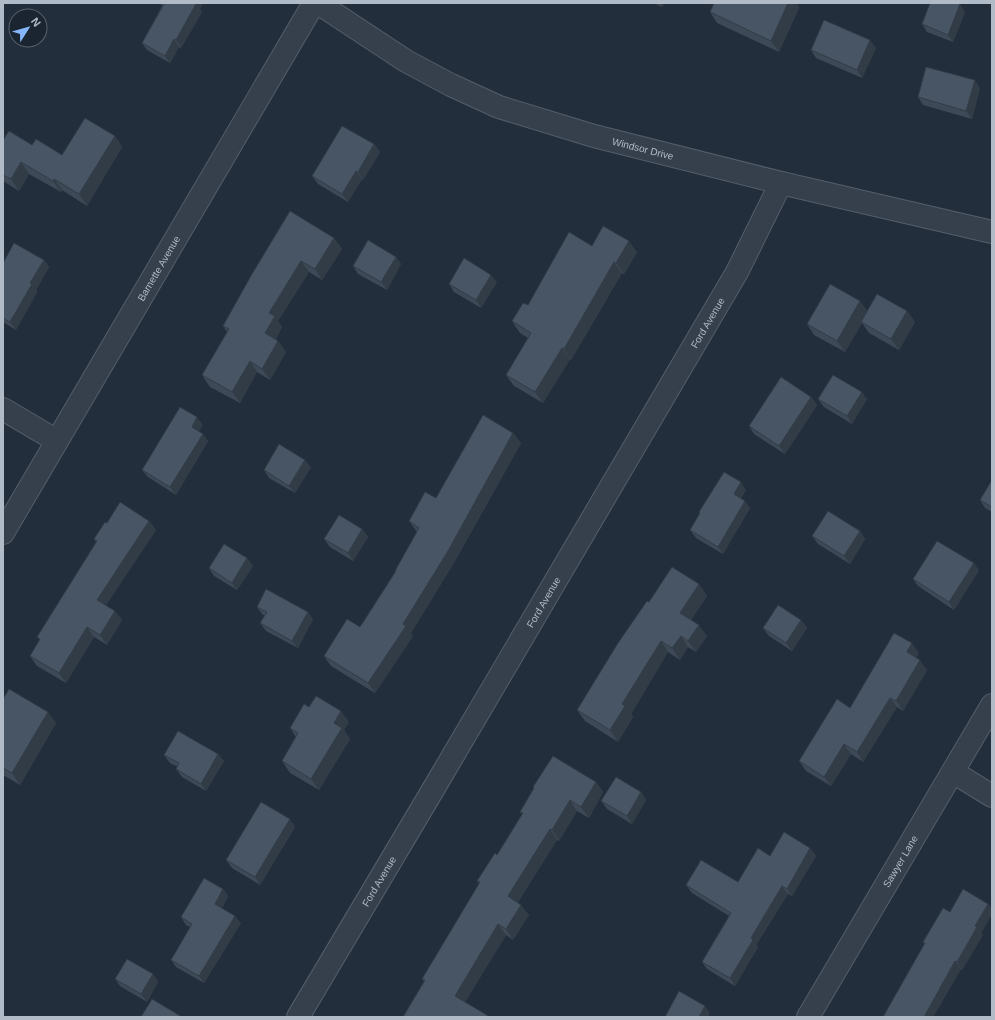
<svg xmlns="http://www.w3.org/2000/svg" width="995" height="1020" font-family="Helvetica,sans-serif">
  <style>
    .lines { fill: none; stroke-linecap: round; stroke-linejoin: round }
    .minor-casing { stroke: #545e6a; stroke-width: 24 }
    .minor { stroke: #36404c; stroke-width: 22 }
    .wall { fill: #3e4957 }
    .shaded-wall { fill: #323c47 }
    .building { fill: #485565; stroke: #323c47 }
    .labels { text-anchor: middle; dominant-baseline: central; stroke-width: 3.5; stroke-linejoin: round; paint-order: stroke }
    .street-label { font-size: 10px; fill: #b1bbc8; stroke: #1b2531 }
  </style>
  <rect width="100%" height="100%" fill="#222e3c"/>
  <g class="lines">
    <g class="minor-casing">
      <g id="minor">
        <path id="s1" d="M318,3l88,58 45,24 48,22 95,29 187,47 211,49"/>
        <path d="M3,409l54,32"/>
        <path id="s2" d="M3,533l311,-530"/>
        <path d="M953,772l39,24"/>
        <path id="s3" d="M298,1017l136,-229 303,-516 44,-89"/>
        <path id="s4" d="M808,1017l184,-312"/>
      </g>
    </g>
    <use href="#minor" class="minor"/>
  </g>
  <path class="wall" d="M160,3h43l-3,6 2,3 -21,36 -2,-1 -9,16 -23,-13 -5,-7 20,-37z
    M654,3h10l-2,4z
    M714,3h82l3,5 -20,44 -62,-29 -7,-11z
    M965,12l-12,30 -26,-10 -5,-8z
    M876,48l-14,30 -46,-20 -5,-8z
    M980,88l-8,31 -49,-14 -5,-8z
    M115,136l7,11 -35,59 -25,-16 -1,2 -32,-18 -10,17 -16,-10v-41l29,5 30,10z
    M374,144l6,8 -17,28 -1,-1 -14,23 -30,-18 -6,-8z
    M334,238l8,11 -20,31 -13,-8 -31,49 4,6 -6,12 2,2 8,11 -16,28 -13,-8 -17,31 -30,-16 -8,-12 25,-43 -4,-6 29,-52z
    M592,246l45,6 -13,22 -2,-1 -51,87 -1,-1 -27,44 -29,-17 -8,-11 22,-37 -8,-5 -8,-12 16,-16z
    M396,257l5,7 -14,26 -29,-16 -5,-8z
    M44,260l5,7 -13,23 1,2 -21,38 -13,-8v-59z
    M497,282l-16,26 -27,-16 -5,-8z
    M867,311h40l8,11 -16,28 -30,-17 -7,-10 -17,29 -31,-17 -7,-11z
    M811,397l6,8 -32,49 -31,-20 -5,-8z
    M818,399h49l-15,25 -28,-17z
    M203,425l-4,6 9,10 -32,54 -28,-18 -6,-7z
    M513,433l8,10 -66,118 -44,72 2,3 -38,57 -44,-27 -7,-10 36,-29 35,-55v-1l22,-39 -8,-11z
    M311,467l-16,26 -26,-15 -5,-8z
    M992,480v32l-7,-4 -5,-8z
    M746,490l-5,8 9,10 -27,46 -27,-16 -6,-8 10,-16 -1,-2z
    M149,521l7,9 -50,75 16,15 -15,25 -13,-8 -28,46 -29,-17 -7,-10 10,-16 -3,-3 59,-95 -2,-3 13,-16z
    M362,529l6,8 -15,24 -23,-14 -6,-8z
    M860,531l5,8 -15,25 -32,-20 -6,-8z
    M247,558l6,8 -16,24 -23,-14 -5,-8z
    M979,570l-25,40 -36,-24 -5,-7z
    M699,584l8,12 -16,24 16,16 -11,16 -8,-5 -8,13 -12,-8 -37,62 2,3 -15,25 -33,-21 -8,-11z
    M257,607l56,12 -15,29 -32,-17 -6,-8 5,-7 -3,-2z
    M801,620l6,8 -15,23 -23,-15 -6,-8z
    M919,653l-3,5 11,12 -24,41 -6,-4 -34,55 -12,-8 -20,32 -25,-15 -7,-10 51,-53z
    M3,699l53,24 -36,62 -17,-10z
    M309,707l40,15 -5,8 6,9 -31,51 -29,-17 -8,-12 14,-24 -6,-9z
    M218,754l6,7 -18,30 -24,-14 -6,-8 2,-2 -8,-4 -6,-8z
    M596,782l7,10 -14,26 -12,-7 -18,30 -2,-1 -39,62 11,13 -16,25 -7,-5 -41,67 -41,-20 -2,-3 57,-95 -2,-3 20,-26 25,-41 -2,-2 14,-23 -1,-2z
    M641,792l5,8 -14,24 -25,-15 -6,-8z
    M295,827l-35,58 -28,-17 -6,-8z
    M810,848l6,8 -24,40 -4,-2 -32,51 2,2 -23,39 -28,-17 -5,-7 27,-46 -37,-23 -6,-8 52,-3 32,-26z
    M223,889l5,7 -6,12 19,15 -37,60 -28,-16 -5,-7 19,-33 -4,-2 -5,-8z
    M988,904l4,6v4l-11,19 2,2 -21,35 -1,-1 -28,48h-50l41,-73 -1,-2 27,-30z
    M153,974l5,8 -11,20 -27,-16 -5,-7z"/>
  <path class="shaded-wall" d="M194,3h9l-3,6 2,3 -21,36 -5,-8z
    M659,3h5l-2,4z
    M788,3h8l3,5 -20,44 -8,-11z
    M960,4l5,8 -12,30 -5,-7z
    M174,39l5,8 -9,16 -5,-7z
    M870,40l6,8 -14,30 -5,-8z
    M975,80l5,8 -8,31 -6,-8z
    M115,136l7,11 -35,59 -8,-12z
    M374,144l6,8 -17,28 -5,-8z
    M21,162l8,12 -10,17 -8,-12z
    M356,171l6,8 -14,23 -6,-8z
    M54,179l8,11 -1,2 -8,-11z
    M334,238l8,11 -20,31 -7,-11z
    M629,241l8,11 -13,22 -8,-11z
    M396,257l5,7 -14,26 -6,-8z
    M44,260l5,7 -13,23 1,2 -21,38 -6,-8 20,-39z
    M301,261l8,11 -31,49 4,6 -9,17 -8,-11 4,-20z
    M614,262l8,11 -51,87 -7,-11z
    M491,275l6,7 -16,26 -5,-8z
    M860,301l8,11 -23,40 -8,-11z
    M907,311l8,11 -16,28 -8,-11z
    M278,341l8,11 -16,28 -8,-11z
    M562,348l8,11 -27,44 -8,-11z
    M250,361l7,11 -17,31 -8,-11z
    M862,392l5,7 -15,25 -5,-8z
    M811,397l6,8 -32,49 -6,-8z
    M197,417l6,8 -6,9 -5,-7z
    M513,433l8,10 -66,118 -44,72 2,3 -38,57 -7,-10z
    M203,434l5,7 -32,54 -6,-8z
    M305,460l6,7 -16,26 -6,-7z
    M741,482l5,8 -7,12 -5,-8z
    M745,501l5,7 -27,46 -5,-7z
    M149,521l7,9 -53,79 -6,-9z
    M362,529l6,8 -15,24 -5,-8z
    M860,531l5,8 -15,25 -6,-8z
    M247,558l6,8 -16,24 -5,-7z
    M974,563l5,7 -25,40 -5,-8z
    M699,584l8,12 -19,28 -8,-11z
    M115,611l7,9 -15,25 -7,-10z
    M308,612l5,7 -15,29 -6,-7z
    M801,620l6,8 -15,23 -6,-8z
    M699,625l8,11 -11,16 -8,-11z
    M87,627l7,10 -28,46 -7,-10z
    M681,636l7,11 -8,13 -8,-12z
    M661,641l7,11 -37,62 2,3 -15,25 -8,-12 12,-26z
    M912,643l7,10 -6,9 -6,-10z
    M920,660l7,10 -24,41 -7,-10z
    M890,698l7,9 -34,55 -6,-10z
    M341,711l8,11 -5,8 6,9 -31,51 -8,-11 23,-56z
    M48,712l8,11 -36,62 -8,-12z
    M844,744l7,10 -20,32 -7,-9z
    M218,754l6,7 -18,30 -5,-7z
    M596,782l7,10 -14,26 -8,-11z
    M641,792l5,8 -14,24 -5,-8z
    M570,800l7,11 -18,30 -7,-11z
    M290,819l5,8 -35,58 -5,-8z
    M550,829l7,11 -42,66 -7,-10z
    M810,848l6,8 -24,40 -5,-7z
    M782,886l6,8 -32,51 2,2 -23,39 -5,-8 21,-40z
    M223,889l5,7 -8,15 -5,-7z
    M988,904l4,6v4l-11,19 2,2 -21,35 -5,-8 18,-36z
    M521,905l8,10 -16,25 -7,-11z
    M235,916l6,7 -37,60 -5,-7z
    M498,924l8,11 -44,72 -7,-11z
    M955,961l6,8 -28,48h-9z
    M153,974l5,8 -11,20 -6,-8z
    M705,1006l5,7 -2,4h-9z"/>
  <path class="building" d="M161,3h33l2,1 -20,36 -2,-1 -9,17 -23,-13 22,-39z
    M714,3h74l-17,38 -61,-29z
    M930,3h27l3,1 -12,31 -26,-11z
    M824,20l46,20 -13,30 -46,-20z
    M926,67l49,13 -9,31 -48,-14z
    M85,118l30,18 -36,58 -25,-15 -1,2 -32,-19 -10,17 -8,-4v-35l6,-9 23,14 4,-6 26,16z
    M342,126l32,18 -16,28 -2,-1 -14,23 -30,-18z
    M290,211l44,27 -19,31 -14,-8 -32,52 6,3 -10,17 13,8 -16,28 -12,-8 -18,31 -30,-17 27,-46 -6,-3 29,-52z
    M603,226l26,15 -13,22 -2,-1 -50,87 -2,-1 -27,44 -29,-17 25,-42 -19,-12 11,-18 5,2 41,-73 23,14z
    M368,240l28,17 -15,25 -28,-16z
    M14,243l30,17 -14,23 2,1 -22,38 -7,-4v-55z
    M464,258l27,17 -15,25 -27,-16z
    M830,284l30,17 -23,40 -30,-17z
    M877,294l30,17 -16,28 -30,-17z
    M833,375l29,17 -15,24 -29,-17z
    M781,377l30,20 -32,49 -30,-20z
    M180,407l17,10 -5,10 11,7 -33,53 -28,-17z
    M483,415l30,18 -65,118 -45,73 3,2 -38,57 -44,-27 23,-37 13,8 36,-56h-1l24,-43 -10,-7 16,-29 11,6z
    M279,444l26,16 -16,26 -25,-16z
    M724,472l17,10 -7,12 11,7 -27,46 -28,-17 10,-17 -1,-1z
    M992,480v27l-12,-7z
    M120,502l29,19 -52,79 18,11 -15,24 -13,-8 -28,46 -29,-17 10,-17 -3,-2 60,-96 -3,-2 11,-17 2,1z
    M828,511l32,20 -16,25 -32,-20z
    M339,515l23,14 -14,24 -24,-14z
    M937,541l37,22 -25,39 -36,-23z
    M224,544l23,14 -15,25 -23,-15z
    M672,567l27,17 -19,29 19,12 -11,16 -7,-5 -9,12 -11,-7 -39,63 3,2 -15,24 -33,-20 41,-67 29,-42 2,1z
    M266,589l42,23 -16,29 -32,-18 7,-11 -10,-5z
    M778,605l23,15 -15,23 -23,-15z
    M894,633l18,10 -5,9 13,8 -24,41 -6,-3 -33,54 -13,-8 -20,33 -25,-16 38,-62 13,9z
    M9,689l39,23 -36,61 -9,-5v-69z
    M316,696l25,15 -7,12 8,5 -31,51 -29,-18 16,-28 -8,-5 14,-24 5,3z
    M178,731l40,23 -17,30 -25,-15 3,-6 -15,-8z
    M553,756l43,26 -15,25 -11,-7 -18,30 -2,-1 -42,67 13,9 -15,24 -8,-5 -43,72 35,21h-87l22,-37 -3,-1 58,-97 -3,-1 18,-28 2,2 26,-42 -3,-1 14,-24 -1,-1z
    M616,777l25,15 -14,24 -26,-15z
    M261,802l29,17 -35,58 -29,-17z
    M784,832l26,16 -23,41 -5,-3 -31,52 2,2 -23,38 -28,-16 29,-49 -45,-28 15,-25 37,22 20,-34 12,8z
    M204,878l19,11 -8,15 20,12 -36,60 -28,-16 21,-36 -11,-7z
    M963,889l25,15 -13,22 2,1 -20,35 -2,-1 -31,56h-41l42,-74 -2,-1 20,-34 7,4z
    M127,959l26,15 -12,20 -26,-15z
    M679,991l26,15 -6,11h-34z
    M152,999l30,18h-41z"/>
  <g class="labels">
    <g class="street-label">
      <text stroke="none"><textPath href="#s1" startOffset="359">Windsor Drive</textPath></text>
      <text stroke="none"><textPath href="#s2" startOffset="307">Barnette Avenue</textPath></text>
      <text stroke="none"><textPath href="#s3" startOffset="806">Ford Avenue</textPath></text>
      <text stroke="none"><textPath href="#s3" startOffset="482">Ford Avenue</textPath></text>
      <text stroke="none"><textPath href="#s4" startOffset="181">Sawyer Lane</textPath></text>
      <text stroke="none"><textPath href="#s3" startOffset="158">Ford Avenue</textPath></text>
    </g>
  </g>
  <rect width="995" height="1020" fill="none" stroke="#b1bbc8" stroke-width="8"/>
  <g transform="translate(28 28) rotate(53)"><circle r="19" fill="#1b2531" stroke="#57616d"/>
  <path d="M0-3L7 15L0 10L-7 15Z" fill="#85b6f9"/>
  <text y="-6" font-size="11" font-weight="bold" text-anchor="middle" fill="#b1bbc8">N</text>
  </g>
</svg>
